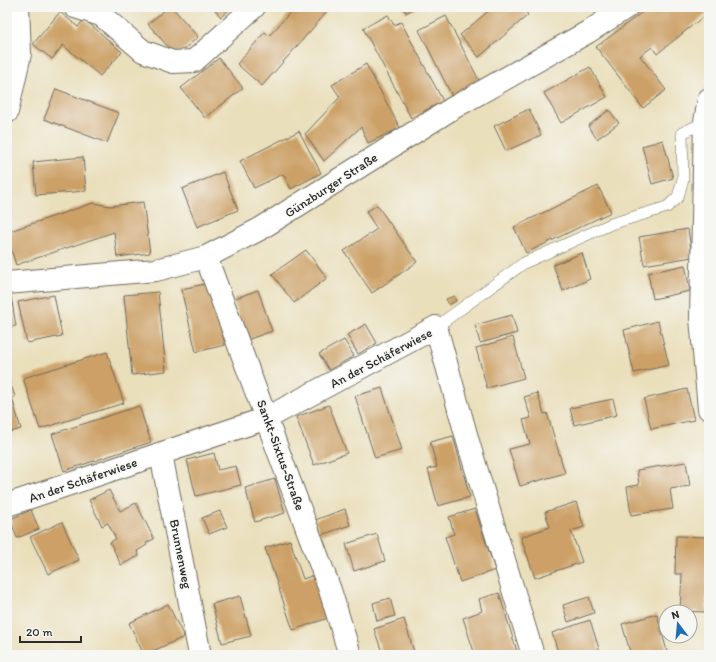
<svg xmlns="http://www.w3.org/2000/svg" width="716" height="662" font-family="Itim,sans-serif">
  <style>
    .building { fill: #cca066 }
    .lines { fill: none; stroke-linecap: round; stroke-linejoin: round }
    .service-casing { stroke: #6e6a5d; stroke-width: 12 }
    .minor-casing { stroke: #6e6a5d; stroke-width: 24 }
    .service { stroke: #fff; stroke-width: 11 }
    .minor { stroke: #fff; stroke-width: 22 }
    .labels { text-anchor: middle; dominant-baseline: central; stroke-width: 3; stroke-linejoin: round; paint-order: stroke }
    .street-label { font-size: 13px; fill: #2b2b2b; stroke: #f6f6f2 }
  </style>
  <rect width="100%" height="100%" fill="#f6f6f2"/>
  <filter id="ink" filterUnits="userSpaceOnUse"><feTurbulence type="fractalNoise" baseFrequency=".025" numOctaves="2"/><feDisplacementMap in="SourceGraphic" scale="8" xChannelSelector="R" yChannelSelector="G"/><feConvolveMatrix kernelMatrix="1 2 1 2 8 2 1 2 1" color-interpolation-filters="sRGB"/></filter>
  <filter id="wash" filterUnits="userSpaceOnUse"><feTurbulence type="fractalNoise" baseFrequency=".012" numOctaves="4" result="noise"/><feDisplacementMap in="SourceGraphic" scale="16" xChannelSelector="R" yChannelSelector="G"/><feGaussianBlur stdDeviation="0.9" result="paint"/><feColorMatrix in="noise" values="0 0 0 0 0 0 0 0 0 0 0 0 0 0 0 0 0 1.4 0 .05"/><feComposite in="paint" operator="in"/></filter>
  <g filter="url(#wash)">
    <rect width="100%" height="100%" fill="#eadfbb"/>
    <g id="blocks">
      <path class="building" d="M168,7h4l26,30 -22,19 -28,-32z
        M212,7h20l-11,10z
        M295,7h25l6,6 -64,73 -25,-22 28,-32 4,4z
        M403,7h14l-11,6z
        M493,7h29l6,8 -49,42 -19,-22z
        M649,7h60v5l-52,42 -5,-7 -12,9 26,34 -23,18 -47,-61z
        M60,12l18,15 6,-8 38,33 -22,24 -37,-31 -11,14 -19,-15z
        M388,15l6,10 7,-3 42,79 -32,17 -48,-90z
        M446,16l35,68 -28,14 -34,-68z
        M219,58l24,30 -38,30 -24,-30z
        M366,64l34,64 -32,15 -7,-16 -37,34 -19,-27 35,-37 -8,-12z
        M590,67l17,30 -46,26 -17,-30z
        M56,89l63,24 -12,30 -63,-24z
        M529,109l12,26 -35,16 -12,-25z
        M609,110l10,13 -22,16 -9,-13z
        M299,131l22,42 -30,16 -8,-15 -29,14 -14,-27z
        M663,140l10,38 -21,6 -10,-38z
        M83,157l3,34 -50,4 -3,-33z
        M223,172l15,38 -41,17 -15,-38z
        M598,186l13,26 -85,41 -12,-26z
        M143,202l7,51 -33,4 -3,-25 -98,33 -9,-28v-5l86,-29 17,3z
        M377,205l40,57 -45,31 -28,-42 33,-22 -11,-17z
        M688,229l4,28 -48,8 -5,-28z
        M306,250l21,28 -33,25 -22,-29z
        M582,253l8,26 -27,12 -10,-26z
        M685,265l5,26 -37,8 -5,-26z
        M210,283l15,62 -29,7 -15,-63z
        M258,290l14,41 -25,9 -14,-41z
        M158,292l8,79 -34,4 -8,-80z
        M54,295l8,41 -35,7 -9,-41z
        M11,296l5,30 -9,2v-31z
        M454,296l2,5 -7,4 -3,-6z
        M512,315l5,18 -37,10 -5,-18z
        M658,321l11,44 -35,8 -10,-43z
        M366,324l11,19 -19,11 -11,-19z
        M513,337l11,41 -37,10 -11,-40z
        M344,340l10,16 -25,14 -10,-16z
        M107,352l17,51 -84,26 -17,-51z
        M7,372l8,25 -3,1 9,31 -14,4z
        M382,388l20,62 -27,8 -20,-62z
        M687,389l7,31 -43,9 -7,-30z
        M537,393l7,21 3,-1 18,60 -45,13 -11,-37 21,-5 -7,-24 8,-2 -7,-21z
        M613,399l4,16 -43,10 -4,-17z
        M329,405l18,48 -33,12 -18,-48z
        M139,406l12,36 -87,29 -12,-37z
        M453,436l17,61 -32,9 -10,-37 9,-2 -7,-25z
        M214,453l4,17 18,-4 5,19 -45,11 -9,-36z
        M686,462l4,24 -20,3 3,20 -42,6 -4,-28 12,-2 -2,-15z
        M275,479l10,34 -30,9 -10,-34z
        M109,490l11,21 16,-8 18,36 -8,4 1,2 -10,6 2,5 -18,9 -11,-23 6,-3 -8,-16 -6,3 -13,-26z
        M576,502l8,25 -13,4 11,31 -47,16 -14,-41 29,-10 -5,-15z
        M345,509l5,16 -29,10 -6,-15z
        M475,509l20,61 -35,12 -15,-45 9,-3 -5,-17z
        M31,510l8,19 -22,9 -7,-19z
        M220,511l7,16 -18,7 -7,-16z
        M62,522l17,38 -31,14 -18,-37z
        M377,534l8,27 -31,10 -8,-27z
        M676,536l32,1 -2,75 -26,-1 2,-37h-7z
        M290,540l13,39 14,-5 14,43 -38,13 -28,-82z
        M499,593l19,62h-43l-12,-37 19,-7 -3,-12z
        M240,596l11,40 -29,7 -10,-39z
        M589,597l5,16 -26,9 -5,-17z
        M390,598l5,18 -18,5 -4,-18z
        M168,604l16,33 -40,18 -15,-32z
        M657,614l11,41h-37l-9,-31z
        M404,619l11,36h-32l-9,-26z
        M590,620l11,35h-42l-7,-22z"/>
    </g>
  </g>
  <g filter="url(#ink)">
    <use href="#blocks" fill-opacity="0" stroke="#6e6a5d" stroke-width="1"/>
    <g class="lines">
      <g class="service-casing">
        <path id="service" d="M436,327l88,-64 87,-39 56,-17 11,-10 5,-18 -1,-46 23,-11"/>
      </g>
      <g class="minor-casing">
        <path id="minor" d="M75,7l26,8 42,36 30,11 21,-1 60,-54
          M709,99l-4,23 -4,196 8,91
          M7,112l13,-58 -2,-47
          M206,257l124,333 20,65
          M7,283l149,-13 50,-13 54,-28 193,-121 135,-76 39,-25
          M161,454l39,201
          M7,505l260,-87 169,-91 33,118 64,210"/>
      </g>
      <use href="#service" class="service"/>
      <use href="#minor" class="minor"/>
    </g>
  </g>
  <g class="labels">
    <g class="street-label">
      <text transform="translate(331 185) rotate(-33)">Günzburger Straße</text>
      <text transform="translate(381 358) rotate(-28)">An der Schäferwiese</text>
      <text transform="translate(281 455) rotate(70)">Sankt-Sixtus-Straße</text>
      <text transform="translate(83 480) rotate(-19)">An der Schäferwiese</text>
      <text transform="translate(181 554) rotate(79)">Brunnenweg</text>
    </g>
  </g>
  <rect width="716" height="662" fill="none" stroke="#f6f6f2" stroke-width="24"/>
  <g transform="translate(678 624) rotate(344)"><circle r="19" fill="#f6f6f2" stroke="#a5a5a2"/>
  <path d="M0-3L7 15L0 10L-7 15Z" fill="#1f6fb2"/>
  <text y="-6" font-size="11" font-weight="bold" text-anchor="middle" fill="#2b2b2b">N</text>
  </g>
  <path d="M20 636v6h61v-6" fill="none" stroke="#2b2b2b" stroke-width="2"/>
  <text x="26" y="636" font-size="12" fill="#2b2b2b" stroke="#f6f6f2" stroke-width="3" paint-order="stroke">20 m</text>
</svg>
